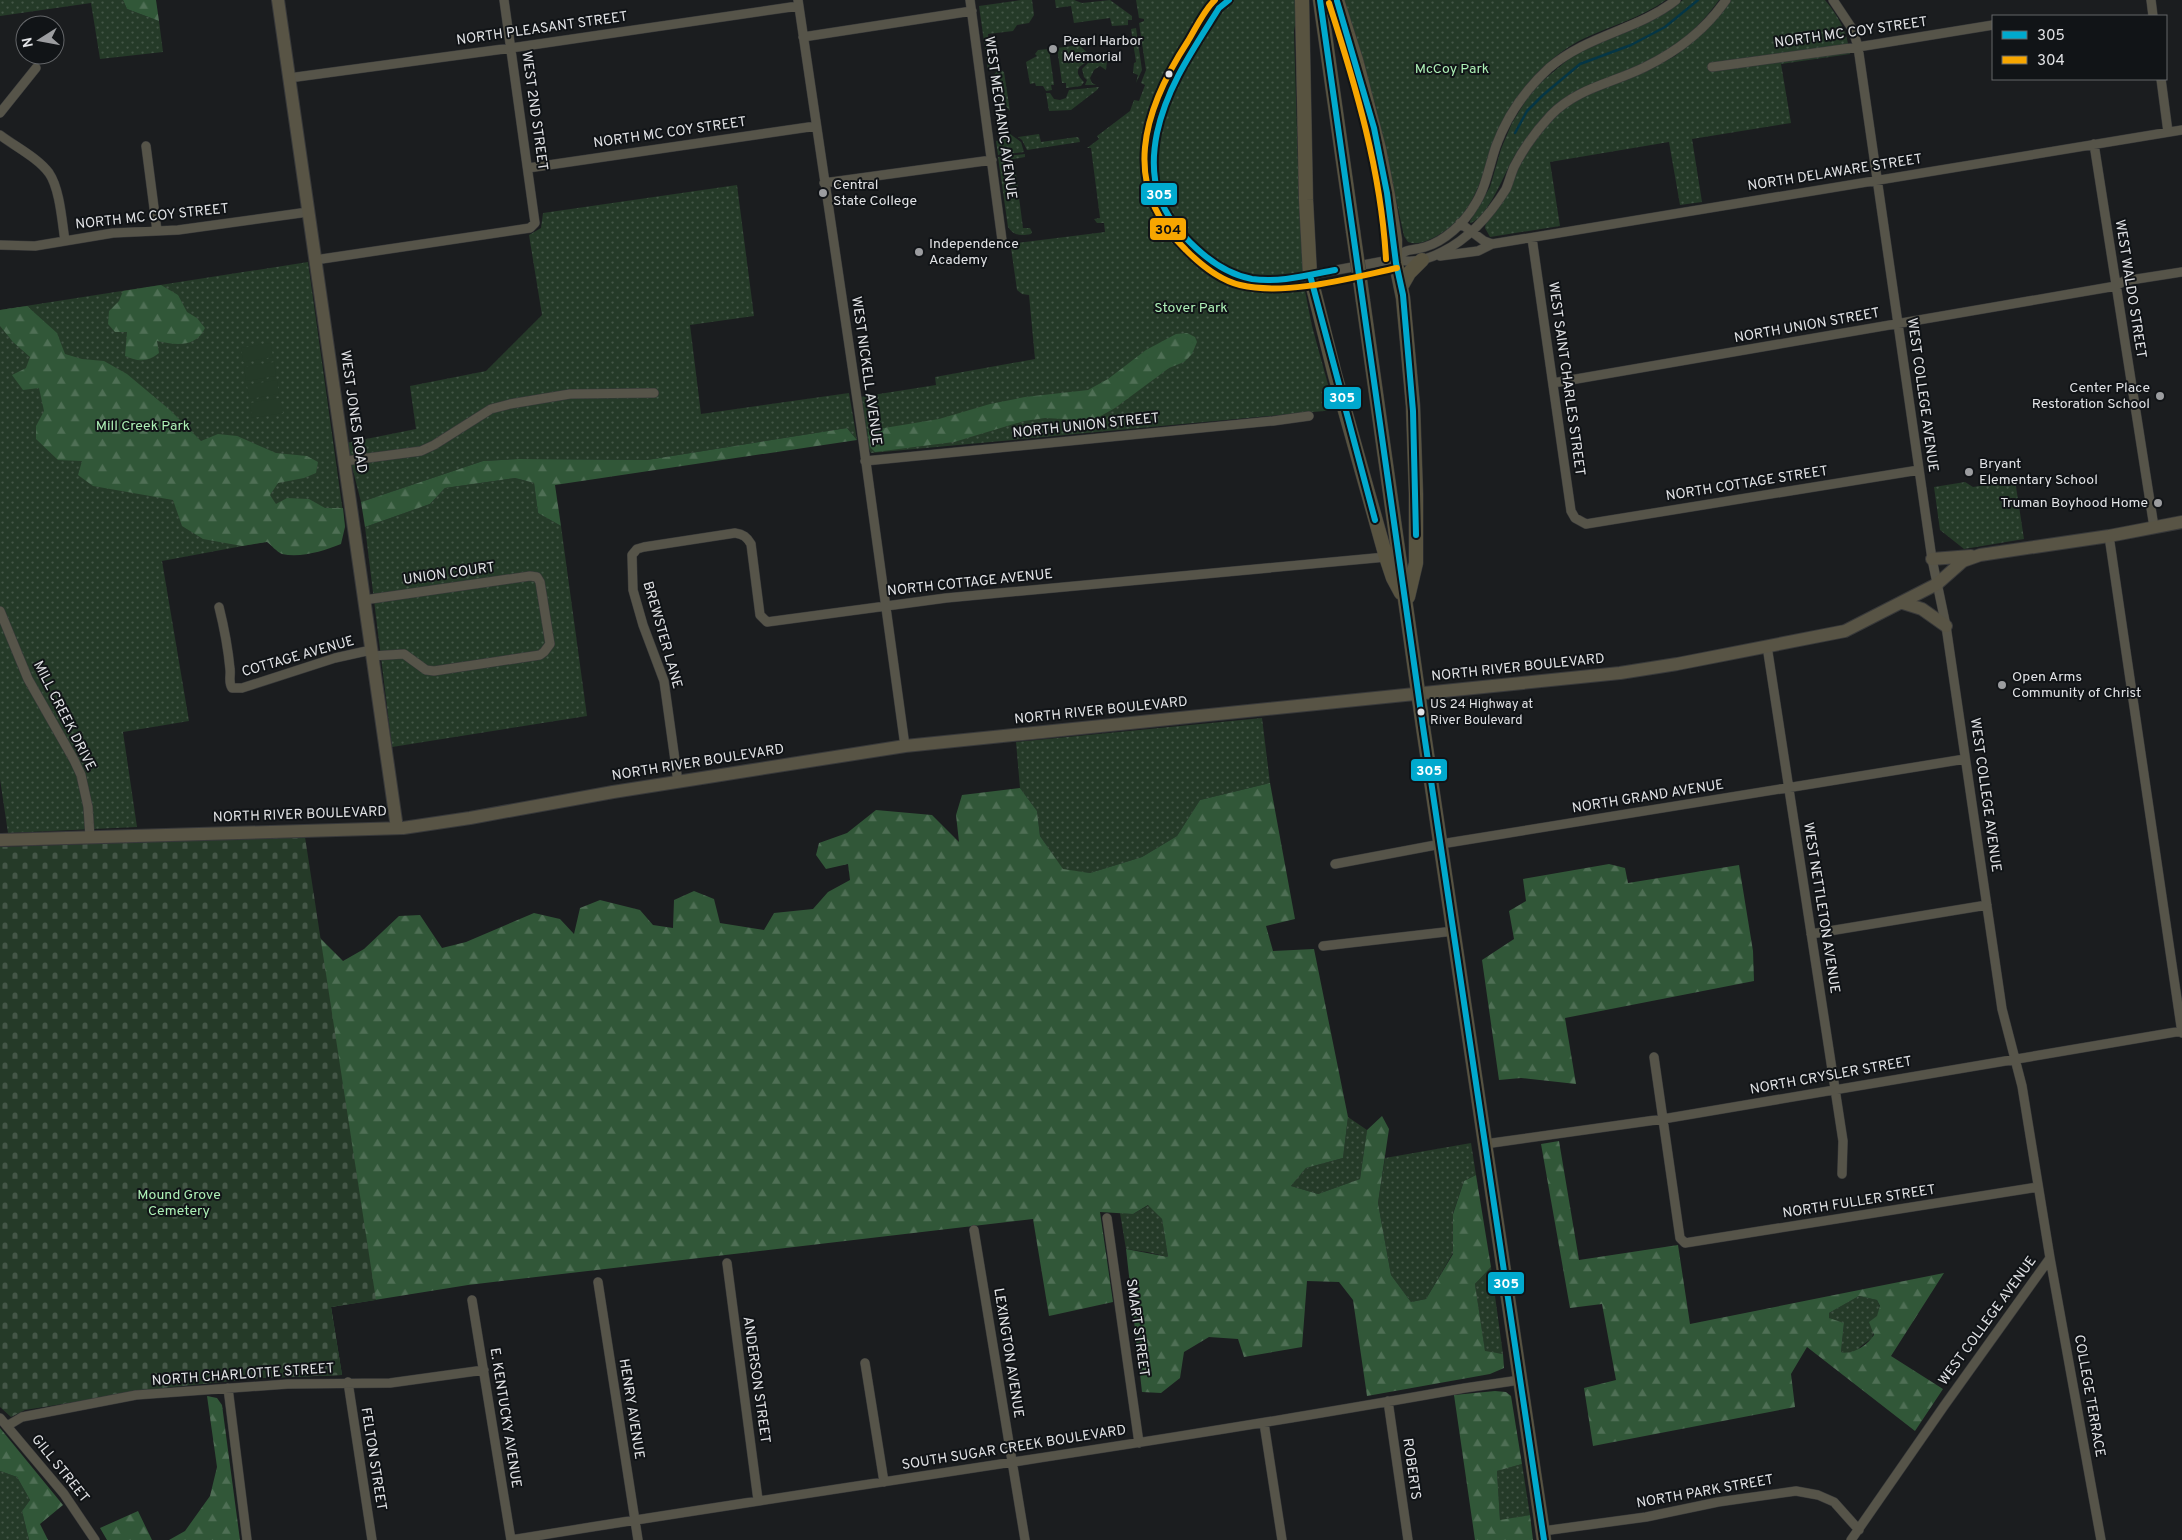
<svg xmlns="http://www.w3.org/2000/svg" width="2182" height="1540" font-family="Overpass,sans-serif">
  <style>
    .green { fill: url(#green-dots) }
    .forest { fill: url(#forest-firs); fill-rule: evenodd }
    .cemetery { fill: url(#cemetery-stones) }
    .pitch { fill: #253a28 }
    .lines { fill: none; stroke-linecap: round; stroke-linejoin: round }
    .stream { stroke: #053646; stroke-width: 2.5 }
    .street-casing { stroke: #38393a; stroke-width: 10 }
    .secondary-casing { stroke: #38393a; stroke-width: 14 }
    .primary-casing { stroke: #38393a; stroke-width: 15 }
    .street { stroke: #565449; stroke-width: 9 }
    .secondary { stroke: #585445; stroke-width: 12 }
    .primary { stroke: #585340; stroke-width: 14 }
    .primary-bridge-casing { stroke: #38393a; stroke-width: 15; stroke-linecap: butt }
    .primary-bridge { stroke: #585340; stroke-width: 14 }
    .bus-1-casing { stroke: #111417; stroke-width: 10 }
    .bus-2-casing { stroke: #111417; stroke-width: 10 }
    .bus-1 { stroke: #00a9ce; stroke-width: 6 }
    .bus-2 { stroke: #f7a600; stroke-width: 6 }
    .poi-dot { fill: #9c9da0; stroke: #111417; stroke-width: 2 }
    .bus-dot { fill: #e1e2e5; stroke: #111417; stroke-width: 2 }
    .labels { text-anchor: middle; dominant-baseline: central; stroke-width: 4; stroke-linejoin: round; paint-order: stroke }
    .bus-label { font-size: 13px; fill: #e1e2e5; stroke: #111417; text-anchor: start }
    .street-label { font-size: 14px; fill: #e1e2e5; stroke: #111417 }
    .poi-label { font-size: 14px; fill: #e1e2e5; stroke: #111417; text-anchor: start }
    .park-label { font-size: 14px; fill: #adf0b6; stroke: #111417 }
    .line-badge { stroke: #111417; stroke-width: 2 }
    .badge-label { font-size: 14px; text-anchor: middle; font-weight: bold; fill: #fff }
    .pale-badge-label { font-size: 14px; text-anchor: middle; font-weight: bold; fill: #111 }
  </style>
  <defs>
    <pattern id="green-dots" width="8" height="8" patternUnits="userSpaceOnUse" patternTransform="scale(1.25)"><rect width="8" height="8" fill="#253a28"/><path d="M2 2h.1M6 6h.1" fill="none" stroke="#445647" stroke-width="1.8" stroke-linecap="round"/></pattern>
    <pattern id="forest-firs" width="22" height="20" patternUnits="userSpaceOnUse" patternTransform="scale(1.25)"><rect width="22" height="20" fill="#315738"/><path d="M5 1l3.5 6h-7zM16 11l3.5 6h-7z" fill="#4f6f55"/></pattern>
    <pattern id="cemetery-stones" width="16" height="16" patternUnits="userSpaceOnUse" patternTransform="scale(1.25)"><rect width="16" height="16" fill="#253a28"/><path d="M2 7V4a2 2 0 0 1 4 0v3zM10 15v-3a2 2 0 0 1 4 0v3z" fill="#445647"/></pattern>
  </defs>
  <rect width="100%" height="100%" fill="#1b1d1f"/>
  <path class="green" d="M0,0h123l4,9 32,12 4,31 -63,7 -9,-56 -91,13z
    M1021,0h11l2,15 -5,8 -12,2 -4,6 -25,3 4,29 -4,7 -9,-64z
    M1055,0h19l8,3 28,-3 22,16v4h-4v5l-16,1 -2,-8 -36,5 -3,-17 -15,2z
    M1136,0h161v13l-3,18 5,170 6,90 7,35 23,84 -464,43 -4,-8 -7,-48 76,-12 -1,-8 100,-18 -6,-64 -7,-1 -5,-4 -6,-42 6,-5 88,-11 -1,-9h-7l-3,-4 6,-1 -9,-70h-4l12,-9 -2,-3 33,-25 4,-11 5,1 6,-16 -4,-2 5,-13 -7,-47 5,-2v-2l-5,-1z
    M1342,0h324c-24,17 -52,25 -79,37 -33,15 -60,43 -79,74 -27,44 -21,100 -75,127 -8,4 -16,7 -25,4l-4,-6 -28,-129z
    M1683,0h36c-18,25 -43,49 -71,62 -34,17 -64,18 -95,45 -14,13 -27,32 -38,48 -9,15 -28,65 -45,68v-2l20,-34 11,-38 11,-26 17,-28 11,-12 36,-30 75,-32z
    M1730,0h95c14,17 22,31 25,54l-69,10 10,59 -99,16 10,63 -22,3 -11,-63 -119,20 10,64 -70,11 -5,-9 1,-6 40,-71 35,-42 44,-24 42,-14 28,-15 19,-16z
    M1136,28l6,42 -6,13 2,-8 -5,-2 1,-10 2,-1 -5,-33z
    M1079,45l15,14c-9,4 -25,9 -10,23l-3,4 -15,2v-5h-4l-5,-35z
    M1049,49l5,36h-3l1,5 -6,1 -3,-5h-7l-1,-3 -5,1 -4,-22 11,-6 -2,-2 3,-4z
    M1097,59l10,2 -1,9 -6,-4 -6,4 -4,8 2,5 4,2h-11l2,-5 -3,-3 -2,-8 6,-6h7z
    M1001,70l3,2 6,39 -8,-10 -3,-21 -10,1 8,-10z
    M1099,87l-2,3 -26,20 -22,1 -3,-18h4l4,6 6,1 6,-2 3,-8z
    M1010,134l11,8 3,10 -26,3 -2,-14 8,-2z
    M1039,134l2,8 36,-5 2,1 1,4 -53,8 -5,-10 -4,-3z
    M1025,154v3l-11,2 9,69h7l2,4 -1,2c-10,2 -17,2 -23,-7l-10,-70z
    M737,185l17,131 -64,9 11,89 148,-21 8,47 -10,-12 -200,32 -128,-1 -36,2 -122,41 -15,-59 70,-14 -6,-43 76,-15 56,-56 -13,-80 12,-7 2,-15z
    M308,262l37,265 -183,34 27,160 -66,11 14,95 -129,6 -8,-54v-469z
    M515,478l19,5 4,30 23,13 26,190 -195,31 -27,-220 65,-23 15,-16z
    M2015,480l9,59 -60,10 -24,-19 -6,-43 31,-5 8,5z
    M1262,718l8,65 -70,17 -23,36 -35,21 -52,16 -27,-3 -23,-34 -3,-25 -17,-23 -4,-46z
    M1348,1117l19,13 -7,49 -42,15 -27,-8 15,-18 37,-10z
    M1471,1143l5,32 -12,6 -11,32v40l-27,46 -15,3 -20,-27 -13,-72 7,-45z
    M1149,1205l13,14 6,38 -21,-5 -21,-3 -6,-36 13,1z
    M1491,1267l12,87 -18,-2 -10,-68z
    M1859,1296l18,4 3,7 -8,31 -12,9 -2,4 -11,2 -6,-1 3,-28c-5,-4 -11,-2 -15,-6v-5z
    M1522,1464l8,51 -30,6 -3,-50z
    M0,1471l17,6 13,23 -8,11 7,29h-29z"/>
  <path class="forest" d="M123,0h33l3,21 -32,-12z
    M161,285l17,10 9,17 10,6 8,10c-9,20 -30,17 -48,13l2,12c-11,9 -21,9 -34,3l2,-24h-12l-7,-8 1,-13 10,-10 4,-10z
    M27,306l30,27 8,21 17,5 22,2 23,13 43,36 31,31 17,-7 19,2 39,17 31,3 11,6 -2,11 -12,5 -26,5 -8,12 6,9 11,-6 22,1 16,9h18l2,19 -4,17c-17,7 -40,14 -59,10 -5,-2 -11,-9 -15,-12l-25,4 -39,-7 -21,-13 -9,-26 -80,-14 -15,-11 4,-14 -24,-1 -22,-21v-13l8,-15 -5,-23 -16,2 -11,-15 14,-7 4,-11 -17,-15 -13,-16v-16z
    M1187,333l8,4 2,5 -5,12 -8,8 -15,6 -54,40 -18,10 -15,2 -37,-2 -21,3 -70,21 -79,10 -5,-5 -2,-15 4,-2 67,-11 51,-15 35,-7 63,-7 20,-11 38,-29 30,-16z
    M847,428l10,12 -302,45 6,41 -23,-13 -4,-30 -19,-5 -70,10 -15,16 -65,23 -4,-25 122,-41 36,-2 128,1z
    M1270,783l25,136 -29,7 7,25 41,-2 34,168 -5,41 -37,10 -15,18 27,8 42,-15 7,-49 15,-14 7,13 -11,74 13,72 20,27 15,-3 27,-45v-40l11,-33 12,-6 15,92 -16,17 10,67 18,3 1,14 -14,6 -123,22 -14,-96 -14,-18 -32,-1 -5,66 -58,10 -6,-18 -29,-2 -25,15 -4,26 -19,15 -19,-1 -16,-143 42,8 -6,-38 -14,-14 -15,9 -33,-2 13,90 -64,14 -16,-97 -565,66 -137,22 11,68 -81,3 -46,4 105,-444 23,23 21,-12 35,-33 21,-1 22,33 24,-6 68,-29 26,6 14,15 6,-26 20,-8 40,10 13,15 20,3 1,-28 20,-9 20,8 6,24 44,7 10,-17 39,-4 15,-17 22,-12 -2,-16 -22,5 -10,-14 3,-12 28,-10 29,-23 56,5 27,27 -3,-27 6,-20 58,-7 17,23 3,25 23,33 27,4 52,-16 35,-21 23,-36z
    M1609,864l16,4 3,15 111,-18 14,86 1,30 -189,37 11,66 -55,-6 -22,2 -17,-120 32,-21 -5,-28 17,-10 -3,-22z
    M1559,1141l20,119 99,-15 12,79 254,-51 -53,83 52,33 -28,42 -108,-84 -16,27 4,33 -202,39 -9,-58 32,-8 -14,-76 -32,4 -29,-164zM1859,1296l18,4 3,6 -3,10 -8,6 5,13c-7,10 -20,20 -33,17l3,-29 -15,-5v-5z
    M1495,1391l11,1 5,4 11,68 -25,7 3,49 30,-5 3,25h-58l-21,-145z
    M207,1396l10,2 5,7 18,135h-71l16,-9 25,-35 7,-29z
    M0,1428l63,77 -23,19 8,16h-19l-7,-29 8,-11 -13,-23 -17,-6z
    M138,1511l14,29h-45l-7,-12z"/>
  <path class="cemetery" d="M305,837l71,463 -45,7 11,68 -81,3 -98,10 -138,22 -14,7 -11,-10v-560z"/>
  <path class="pitch" d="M271,343l2,14 -30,5 -2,-14z
    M274,362l2,14 -30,5 -2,-14z
    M277,380l2,14 -30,5 -2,-14z
    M280,398l3,15 -31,5 -2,-15z"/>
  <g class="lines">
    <path class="stream" d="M1515,133l12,-22 16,-16 37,-31 51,-19 34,-18 33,-27"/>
    <g class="street-casing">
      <path id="street" d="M798,0l63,426 44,320
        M970,0l32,240
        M1833,0l20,30 5,17 74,512 14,67 56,383 20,77 28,172 -106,148 -93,134
        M2151,0l2,16
        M803,37l169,-26
        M1712,67l146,-20 135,-22
        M289,78l222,-30 287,-42
        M2161,79l7,53
        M0,113l36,-45
        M0,135c16,12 38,23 49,38 11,16 13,49 16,68
        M2094,144l60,383
        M146,146l11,85
        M528,168l288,-42
        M824,183l168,-23
        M1460,223l24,18 8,3 690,-114
        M1532,238l39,273 4,7 11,6 333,-54
        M0,245l35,1 78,-13 65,-3 130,-18
        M1440,256l38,-5 14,-7
        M1395,259c14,-13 15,-7 30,-12 20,-6 39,-24 49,-41 12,-18 15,-40 22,-60 11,-30 29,-56 53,-78 38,-33 89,-38 127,-68
        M315,260l215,-32 5,-5 -31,-223
        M1310,275l85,-16c16,5 32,1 47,-7 28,-14 48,-37 64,-63 3,-7 5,-15 8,-22 9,-18 23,-37 37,-52 26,-27 62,-32 94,-48 31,-15 61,-38 81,-67
        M1553,383l563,-97 8,-5 58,-9
        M345,461l76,-10 13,-6 57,-36 19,-5 60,-10 84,-1
        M865,461l408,-40 36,-5
        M2109,536l73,497
        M364,600l166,-24 7,1 3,5 10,62 -6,8 -4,3 -106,16 -8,-1 -22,-16 -32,2
        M219,607c5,20 9,41 11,62 1,7 -2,13 2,19h10l93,-30 36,-8
        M0,611l28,68 46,81 7,15 7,32 2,30
        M1767,646l76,495 -1,33
        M678,782l-14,-101 -21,-56 -10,-35 -1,-35 5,-6 7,-2 91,-14c8,1 12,4 16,11l9,71 7,7 179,-24 440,-41
        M1335,864l106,-20 524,-85
        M1811,934l176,-29
        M1323,946l131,-15
        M1654,1057l26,181 5,5 353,-56
        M1485,1144l178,-25 519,-88
        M1107,1218l32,225
        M974,1230l51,310
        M2050,1258l51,282
        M727,1263l31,237
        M598,1282l40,258
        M472,1300l39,240
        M865,1363l19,119
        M348,1382l24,158
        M228,1388l19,152
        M1388,1401l20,139
        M0,1418l64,76 31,46
        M1264,1423l18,117
        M7,1426l15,-9 114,-22 152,-11 102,-1 94,-13
        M1543,1531l103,-14 72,-15 78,-11 22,4 16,7 25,28
        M511,1540c318,-52 637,-95 954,-152l55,-8"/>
    </g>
    <g class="secondary-casing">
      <path id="secondary" d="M278,0l119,828
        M1932,559l39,-3
        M1903,603l19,6 24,17
        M0,840l403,-12 67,-10 143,-26 292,-46 715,-73 57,-9 168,-33 92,-47 26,-23 17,-6 129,-19 73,-14"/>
    </g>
    <g class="primary-casing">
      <path id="primary" d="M1302,0l4,200 4,75 25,100 51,182 7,21 8,15
        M1320,0l33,231
        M1337,0l19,60 23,89 9,47 7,44v19l8,39 10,108 3,88v69l-8,34
        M1401,287l8,-14 13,-13
        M1363,301l60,426 121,813"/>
    </g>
    <use href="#street" class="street"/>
    <use href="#secondary" class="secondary"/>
    <use href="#primary" class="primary"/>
    <g class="primary-bridge-casing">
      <path id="primary-bridge" d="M1353,231l10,70"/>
    </g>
    <use href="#primary-bridge" class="primary-bridge"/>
    <g class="bus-1-casing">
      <path id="bus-1" d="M1229,0l-10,8c-25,40 -52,78 -62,125 -10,49 3,82 39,115 16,15 35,27 56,31 28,4 56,-4 83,-9
        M1320,0l103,727 121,813
        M1337,1l37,127 13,65 9,70 7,32 10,116 3,124
        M1310,275l65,245"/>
    </g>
    <g class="bus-2-casing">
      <path id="bus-2" d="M1215,0c-11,10 -19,28 -27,41 -45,69 -69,145 -2,209 15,15 33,30 54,35 47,11 110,-7 157,-17
        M1329,3c27,84 52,168 57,256"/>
    </g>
    <use href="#bus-1" class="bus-1"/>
    <use href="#bus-2" class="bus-2"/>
  </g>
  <g class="poi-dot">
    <circle cx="1053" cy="49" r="5"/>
    <circle cx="823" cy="193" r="5"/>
    <circle cx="919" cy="252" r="5"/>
    <circle cx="2160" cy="396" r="5"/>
    <circle cx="1969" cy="472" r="5"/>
    <circle cx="2158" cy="503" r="5"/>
    <circle cx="2002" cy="685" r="5"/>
  </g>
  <g class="bus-dot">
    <circle cx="1169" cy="74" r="4.5"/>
    <circle cx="1421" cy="712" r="4.5"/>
  </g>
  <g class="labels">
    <g class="bus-label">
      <text x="1430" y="705">US 24 Highway at<tspan x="1430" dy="16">River Boulevard</tspan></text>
    </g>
    <g class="street-label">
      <text transform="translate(542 29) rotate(-8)">NORTH PLEASANT STREET</text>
      <text transform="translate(1851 33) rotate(-8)">NORTH MC COY STREET</text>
      <text transform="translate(534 111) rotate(82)">WEST 2ND STREET</text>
      <text transform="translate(1000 118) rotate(82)">WEST MECHANIC AVENUE</text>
      <text transform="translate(670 133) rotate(-8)">NORTH MC COY STREET</text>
      <text transform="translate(1835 173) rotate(-9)">NORTH DELAWARE STREET</text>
      <text transform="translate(152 217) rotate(-6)">NORTH MC COY STREET</text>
      <text transform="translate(2130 289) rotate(81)">WEST WALDO STREET</text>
      <text transform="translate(1807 326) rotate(-10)">NORTH UNION STREET</text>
      <text transform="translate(866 371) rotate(82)">WEST NICKELL AVENUE</text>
      <text transform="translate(1566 379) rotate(82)">WEST SAINT CHARLES STREET</text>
      <text transform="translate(1922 395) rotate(82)">WEST COLLEGE AVENUE</text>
      <text transform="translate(353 412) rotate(82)">WEST JONES ROAD</text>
      <text transform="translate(1086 426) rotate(-6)">NORTH UNION STREET</text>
      <text transform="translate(1747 484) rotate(-9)">NORTH COTTAGE STREET</text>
      <text transform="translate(449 574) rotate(-8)">UNION COURT</text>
      <text transform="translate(970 583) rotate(-6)">NORTH COTTAGE AVENUE</text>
      <text transform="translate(662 635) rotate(74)">BREWSTER LANE</text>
      <text transform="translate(298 657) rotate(-16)">COTTAGE AVENUE</text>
      <text transform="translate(1518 668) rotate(-6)">NORTH RIVER BOULEVARD</text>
      <text transform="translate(1101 711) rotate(-6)">NORTH RIVER BOULEVARD</text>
      <text transform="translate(64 716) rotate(63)">MILL CREEK DRIVE</text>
      <text transform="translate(698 763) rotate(-9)">NORTH RIVER BOULEVARD</text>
      <text transform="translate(1985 795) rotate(82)">WEST COLLEGE AVENUE</text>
      <text transform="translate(1648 797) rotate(-9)">NORTH GRAND AVENUE</text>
      <text transform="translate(300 815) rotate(-2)">NORTH RIVER BOULEVARD</text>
      <text transform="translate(1821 908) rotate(81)">WEST NETTLETON AVENUE</text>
      <text transform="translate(1831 1076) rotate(-10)">NORTH CRYSLER STREET</text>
      <text transform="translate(1859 1202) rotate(-9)">NORTH FULLER STREET</text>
      <text transform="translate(1988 1321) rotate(-54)">WEST COLLEGE AVENUE</text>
      <text transform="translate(1137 1328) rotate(82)">SMART STREET</text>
      <text transform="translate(1008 1353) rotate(81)">LEXINGTON AVENUE</text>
      <text transform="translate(243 1375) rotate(-4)">NORTH CHARLOTTE STREET</text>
      <text transform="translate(756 1380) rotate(82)">ANDERSON STREET</text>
      <text transform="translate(2089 1396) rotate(80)">COLLEGE TERRACE</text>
      <text transform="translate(631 1409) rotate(81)">HENRY AVENUE</text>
      <text transform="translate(505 1418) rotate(81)">E. KENTUCKY AVENUE</text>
      <text transform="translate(1014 1448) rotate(-9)">SOUTH SUGAR CREEK BOULEVARD</text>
      <text transform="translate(373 1459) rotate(81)">FELTON STREET</text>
      <text transform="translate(60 1469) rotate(51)">GILL STREET</text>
      <text transform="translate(1411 1469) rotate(82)">ROBERTS</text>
      <text transform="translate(1705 1492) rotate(-10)">NORTH PARK STREET</text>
    </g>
    <g class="poi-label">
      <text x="1063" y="41">Pearl Harbor<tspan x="1063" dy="16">Memorial</tspan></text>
      <text x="833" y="185">Central<tspan x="833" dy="16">State College</tspan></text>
      <text x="929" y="244">Independence<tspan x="929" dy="16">Academy</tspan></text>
      <text x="2150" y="388" text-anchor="end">Center Place<tspan x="2150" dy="16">Restoration School</tspan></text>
      <text x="1979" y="464">Bryant<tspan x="1979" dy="16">Elementary School</tspan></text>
      <text x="2148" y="503" text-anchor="end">Truman Boyhood Home</text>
      <text x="2012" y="677">Open Arms<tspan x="2012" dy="16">Community of Christ</tspan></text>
    </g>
    <g class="park-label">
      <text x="1452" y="69">McCoy Park</text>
      <text x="1191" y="308">Stover Park</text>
      <text x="143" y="426">Mill Creek Park</text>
      <text x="179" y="1195">Mound Grove<tspan x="179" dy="16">Cemetery</tspan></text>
    </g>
  </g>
  <g class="line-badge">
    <rect x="1140" y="182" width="38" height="24" rx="5" fill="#00a9ce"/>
    <rect x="1149" y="217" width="38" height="24" rx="5" fill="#f7a600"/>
    <rect x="1323" y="386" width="39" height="24" rx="5" fill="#00a9ce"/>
    <rect x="1410" y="758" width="38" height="24" rx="5" fill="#00a9ce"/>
    <rect x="1487" y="1271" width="38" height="24" rx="5" fill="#00a9ce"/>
  </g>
  <g class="badge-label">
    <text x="1159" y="199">305</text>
    <text x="1342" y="402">305</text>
    <text x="1429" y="775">305</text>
    <text x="1506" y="1288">305</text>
  </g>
  <g class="pale-badge-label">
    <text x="1168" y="234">304</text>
  </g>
  <rect x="1992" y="15" width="175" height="65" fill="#111417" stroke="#646669"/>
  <rect x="2002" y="31" width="25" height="8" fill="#00a9ce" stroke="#646669"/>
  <text x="2037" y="40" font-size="15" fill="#e1e2e5">305</text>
  <rect x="2002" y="56" width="25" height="8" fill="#f7a600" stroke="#646669"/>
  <text x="2037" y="65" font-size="15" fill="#e1e2e5">304</text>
  <g transform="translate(40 40) rotate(259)"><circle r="24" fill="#111417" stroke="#646669"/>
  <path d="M0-4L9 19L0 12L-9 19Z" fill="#9c9da0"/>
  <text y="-8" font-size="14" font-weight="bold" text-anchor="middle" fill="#e1e2e5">N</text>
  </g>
</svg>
